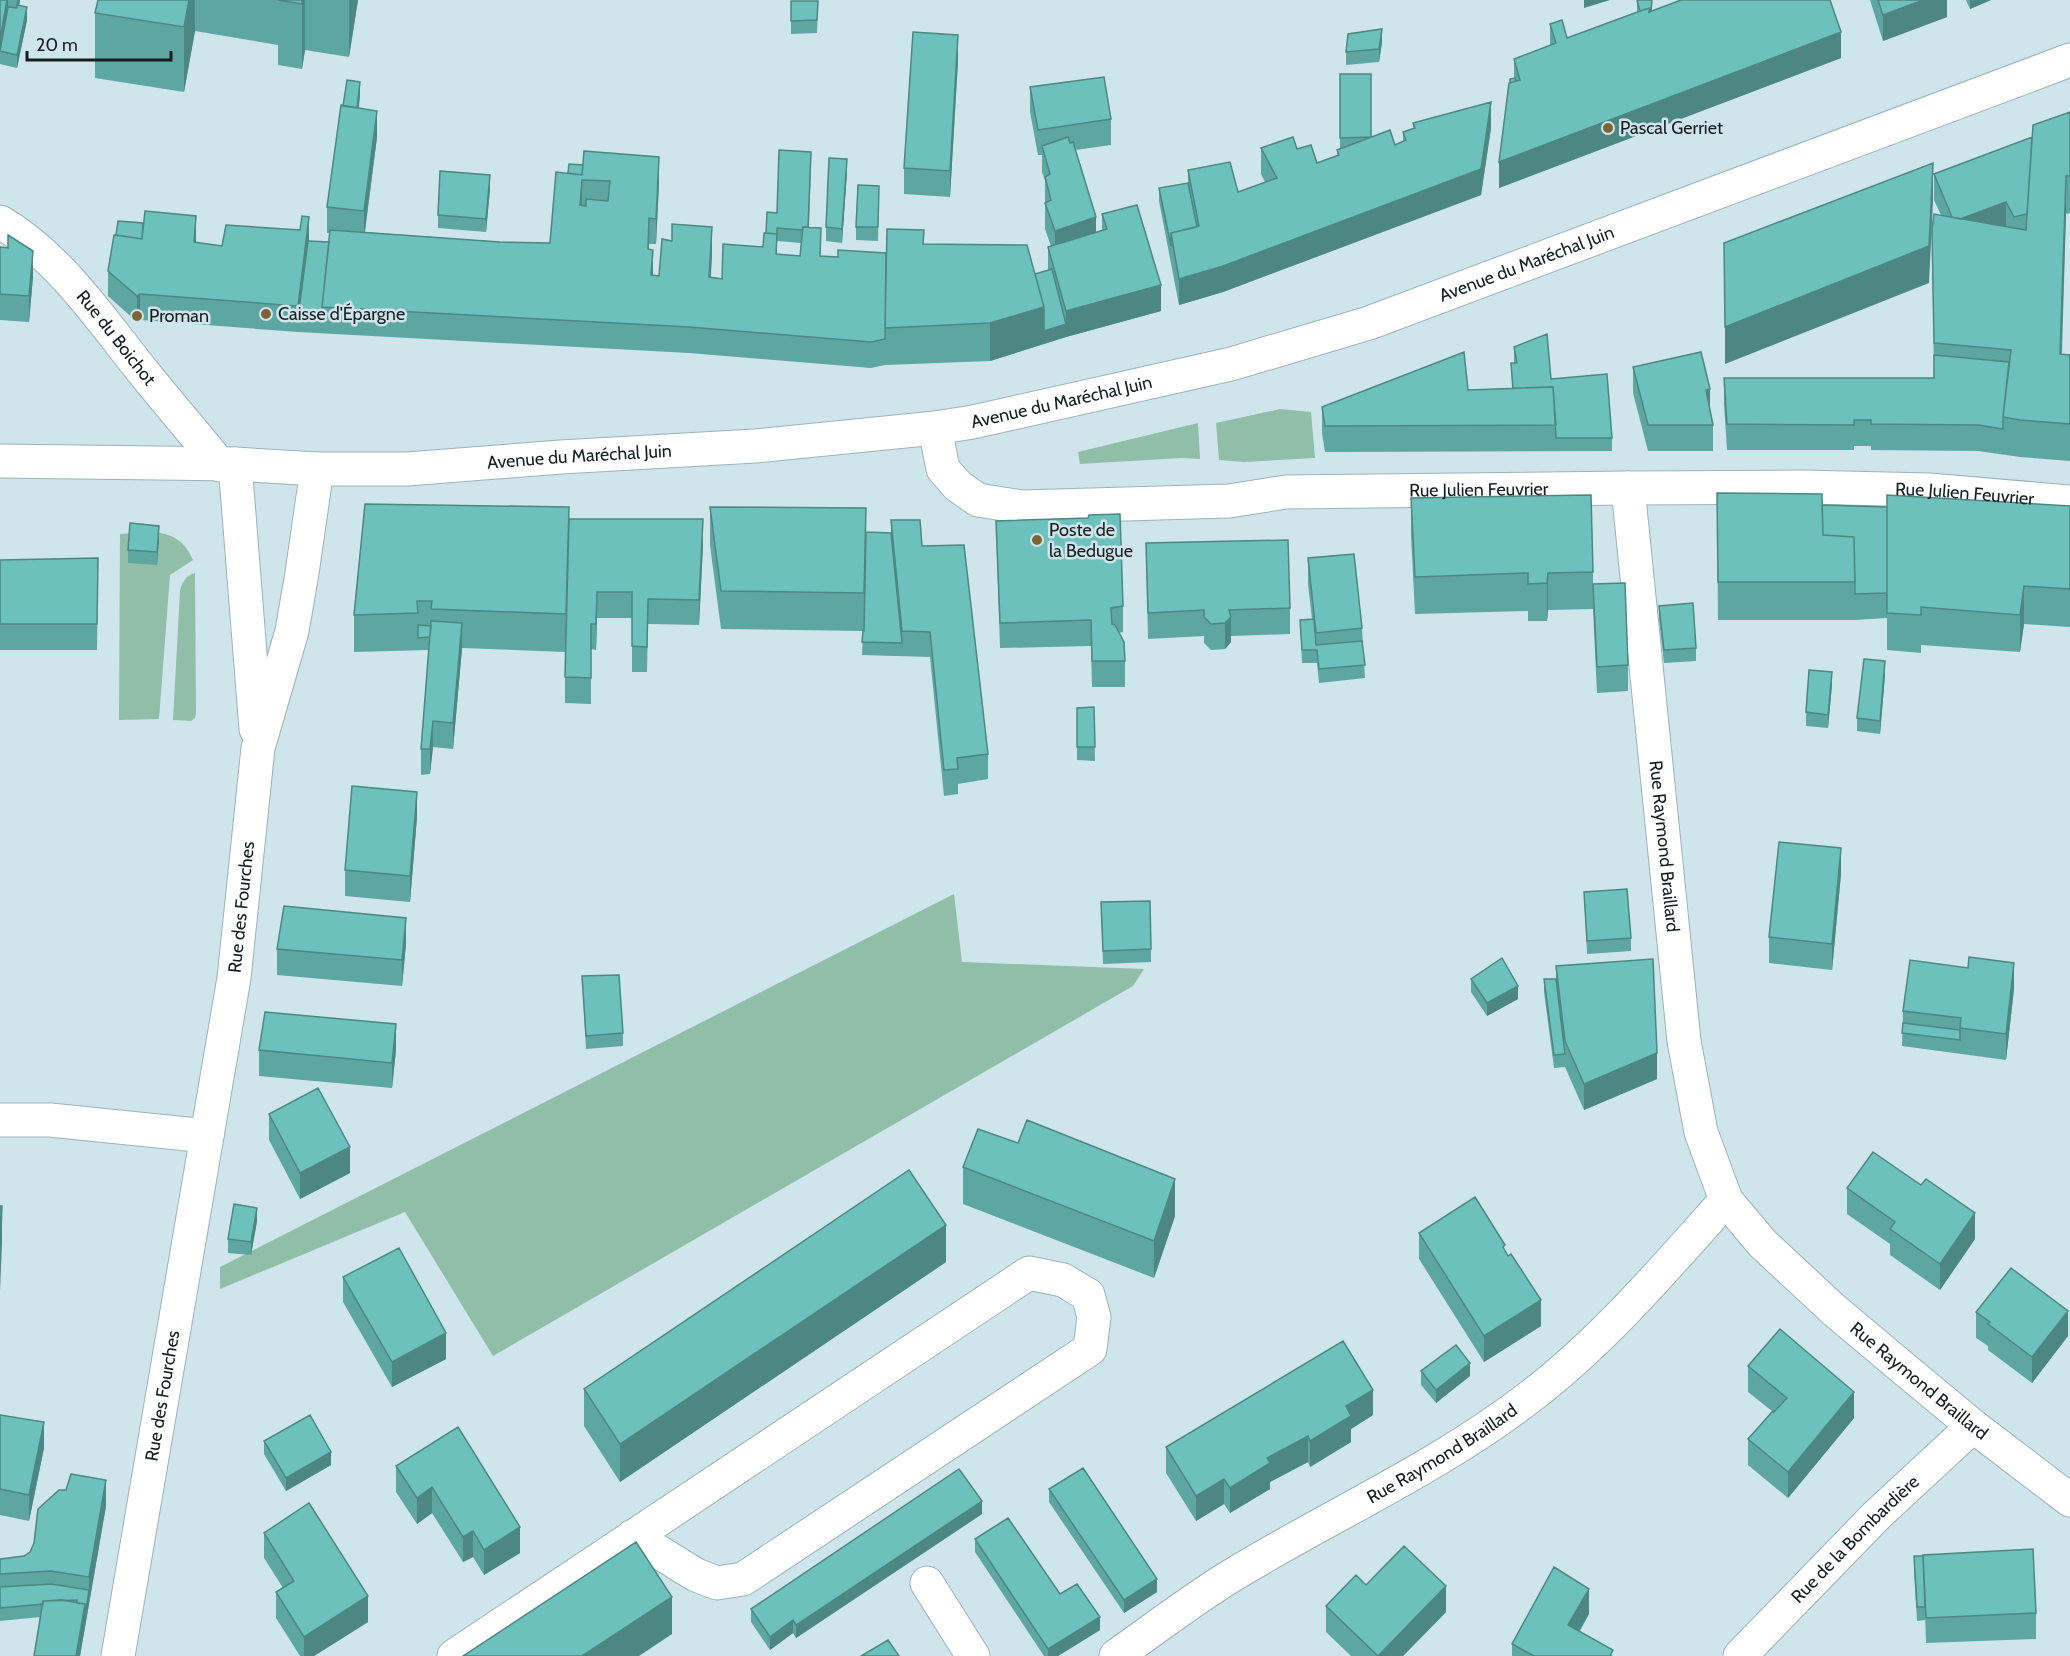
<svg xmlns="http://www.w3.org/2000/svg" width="2070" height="1656" font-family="Cabin,sans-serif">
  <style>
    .green { fill: #91bea8 }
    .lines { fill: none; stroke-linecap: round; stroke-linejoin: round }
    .minor-casing { stroke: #9cb2b8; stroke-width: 35 }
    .major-casing { stroke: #9cb2b8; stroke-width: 35 }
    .minor { stroke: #fff; stroke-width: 33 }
    .major { stroke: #fff; stroke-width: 33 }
    .wall { fill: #5ea6a2; fill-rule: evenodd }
    .shaded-wall { fill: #4c8784 }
    .building { fill: #6dc1bc; stroke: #4c8784; stroke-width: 1.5; fill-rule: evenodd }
    .poi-dot { fill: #7c6535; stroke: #cfe5ec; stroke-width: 2 }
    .labels { text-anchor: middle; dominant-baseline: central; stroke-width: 5; stroke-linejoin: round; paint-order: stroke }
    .poi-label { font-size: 18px; fill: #161e20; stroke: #cfe5ec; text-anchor: start }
    .street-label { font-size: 18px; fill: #161e20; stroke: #cfe5ec }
  </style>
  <rect width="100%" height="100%" fill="#cfe5ec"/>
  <path class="green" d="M1280,409l31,3 4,46 -71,4 -25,-2 -3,-37z
    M1198,423l2,36 -19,-1 -101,6 -2,-12z
    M151,532c21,1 33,8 42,28l-23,15 -11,144 -40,1 1,-186z
    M195,573l1,140 -1,5 -4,3 -18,-1 7,-129c2,-9 6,-16 15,-18z
    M954,894l8,68 182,7 -11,17 -640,370 -88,-144 -185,77v-22z"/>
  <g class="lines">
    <g class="minor-casing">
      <g id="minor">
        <path id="s1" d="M0,222c59,34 102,99 144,151 25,31 51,61 76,92"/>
        <path id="s2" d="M935,428l8,41 15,17 20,14 44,7 207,-6 57,-9 342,-4 175,-1 126,3 141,12"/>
        <path d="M235,464l21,265"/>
        <path id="s3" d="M1628,488l56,553 17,91 25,68 37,44 71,66 75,63 64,53 97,74"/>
        <path d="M0,1120h50l157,16"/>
        <path d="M927,1583l46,73"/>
        <path id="s4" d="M118,1656l116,-678 24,-230 34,-117 10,-58 15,-104"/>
        <path d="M454,1656l575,-383 34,7 25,15 6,22 -4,32 -347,230 -26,4 -21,-8 -63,-39"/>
        <path id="s5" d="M1116,1656c38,-27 76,-56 115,-80 100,-61 207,-108 300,-180 73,-56 134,-128 195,-196"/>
        <path id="s6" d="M1740,1656l137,-141 96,-89"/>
      </g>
    </g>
    <g class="major-casing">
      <g id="major">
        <path id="s7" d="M0,461l235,3 82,5h90l154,-12 194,-11 180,-18 38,-6 258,-58 138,-41 701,-263"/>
      </g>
    </g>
    <use href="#minor" class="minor"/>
    <use href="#major" class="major"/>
  </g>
  <path class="wall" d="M0,0h20l-1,5 8,15 -10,48 -17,-4z
    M98,0h260l-9,57 -44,-7 -3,19 -24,-4v-20l-83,-14 -11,61 -89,-14v-65z
    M1870,0h77v17l-64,24z
    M1966,0h25l-21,9z
    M791,1h27l-1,32 -26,1z
    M1637,1l15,10 189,47 -342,130 11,-105 4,-5v-19l36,-14v-21l17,14 70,-26z
    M1382,42l-3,20 -33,3v-13z
    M958,61l-8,136 -46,-3v-26z
    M1340,74l31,63 24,8 8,-4v-9l10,-4v-5l78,5 -10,67 -258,97 -44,13 -20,-104v-13l29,-5v-13l50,22 27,-10 -4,-8v-26h36l20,15 20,-7v-6l3,-1z
    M1030,87l81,32v26l-36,5 21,82 6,-2v-16l59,97 -95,26 -76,24 -105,4 -14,3 -182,-15 -391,-21 -158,-12 -3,2 -29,-26v-25l88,-28 26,3 87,-5 20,1 1,-9h-3v-26l16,-101 17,-11 -1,13 18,29 -12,95 135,10 50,1 6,-71 103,11 -3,61h-7v5l4,26 6,1 53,-23 -1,24 11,2 41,-32 3,-14 11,-20 34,-48 -2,62 12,29 17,1 48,-4 38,-9 111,30 13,-4v-23l3,-1 -6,-17v-49l-3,-8v-17h-4l-8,-43zM777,241l24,2 -1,13 -23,-2z
    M2070,112v101l-4,1 -4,140 8,1v106l-50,-4 -42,-6 -107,-1v-4h-17v4h-127l-3,-46v-26h210l-2,-148 9,-15 -7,-15v-26l98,-37z
    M847,172l-5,71 -16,-2v-14z
    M879,186l-1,55 -22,-1v-13z
    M490,189l-4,43 -48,-4v-13z
    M0,247l33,30 -4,45 -29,-2z
    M1514,347l37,32 61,59v13l-287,1 -3,-19v-26l146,-17 44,-2 -1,-25h3z
    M1633,367l77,43 3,15v26h-65l-15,-58z
    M1717,493l105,12 65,2 183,-1v121l-46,-3 -4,28 -99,-7v8l-34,-3v-32l-32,2h-137z
    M1411,498l182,74v37l-45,1 -1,11h-19v-10l-113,3 -4,-79z
    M710,507l156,25 25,1v-13l31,26 66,208v25l-30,5v10l-14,2 -14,-139 -68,-2 1,-24 -142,-2 -11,-84z
    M569,519l134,26 -4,80 -51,-1 -1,48h-15v-54h-35l-1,32 -5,-1v55l-26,-1v-51l-103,-4 -9,101 -20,-2 -3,27 -9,1v-26l8,-99 -75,2v-37z
    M996,521l127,85v26l-4,1 6,28v26h-33l-1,-41 -91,2z
    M159,539l-2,26 -29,-2v-13z
    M1146,543l144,65v26l-59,2v6l-6,7 -14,1 -7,-7v-7l-56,3z
    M98,558l-1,92h-97v-90z
    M1308,558l54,70 3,50 -46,5 -2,-20h-15l-2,-43 12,-1 -4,-35z
    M1593,584l35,81v26l-31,2 -4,-84z
    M1659,606l37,42v13l-32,2 -5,-44z
    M1885,675l-5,59 -23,-3v-13z
    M1832,685l-4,43 -22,-2v-14z
    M1094,707l1,54 -18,-1v-52z
    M417,817l-7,85 -65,-6v-26z
    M1841,874l-9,96 -63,-7v-26z
    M1584,892l47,46v13l-44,3z
    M1101,902l50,47v13l-48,2z
    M406,944l-4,42 -125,-11v-26z
    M1556,966l101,113 -73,31 -19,-43 -11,1 -10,-76v-13h12z
    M582,976l41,57v13l-37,3z
    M1471,979l47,20 -31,17 -16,-24z
    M2014,989l-8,71 -104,-14 1,-35z
    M259,1050h137l-4,38 -133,-12z
    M269,1114l81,59 -50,26 -31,-59z
    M1018,1143l157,73 -21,62 -191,-74v-37z
    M1847,1188l128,51 -35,51 -50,-35v-11l-43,-30z
    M257,1221l-6,34 -23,-2v-14z
    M1419,1233l86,18 36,75 -57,36 -65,-103z
    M946,1262l-326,220 -36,-56v-37z
    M343,1277l103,82 -54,28 -49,-85z
    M1976,1312l92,24 -36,47 -44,-33v-4l-12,-8z
    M1748,1366l106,52 -66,80 -40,-33v-26l24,-28 -24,-19z
    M1421,1371l49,5 -34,27 -15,-18z
    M0,1415l44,33 -15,73 -29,-6z
    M1373,1415l-22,14v13l-41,25 -2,-5 -38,20v7l-40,24 -6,-9 -28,17 -30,-48v-26z
    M458,1427l62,126 -36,22 -11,-18 -10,5 -31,-49 -15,11 -21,-32v-26z
    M264,1441l67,24 -45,26 -22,-37z
    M1049,1489l108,103 -33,21 -75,-111z
    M106,1506l-26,150h-46l6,-39 -40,4v-62l24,-3z
    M982,1514l-186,124 -3,-5 -23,17 -19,-28v-13z
    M264,1533l104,89 -54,34h-14l-24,-38v-26l7,-4 -19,-30z
    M975,1539l85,55 40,36 -42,26h-14l-69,-104z
    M1914,1556l122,57v26l-110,4 -1,-31v8l-8,1 -3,-52z
    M1366,1585l80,27 -43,44h-52l-25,-24v-26z
    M1589,1614l-9,17 33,25h-101v-12z"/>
  <path class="shaded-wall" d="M7,0h1v20l-8,31v-12z
    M17,0h3l-3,22z
    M189,0h6v31l-11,61v-65z
    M302,0h3v50l-3,19z
    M349,0h9l-9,57z
    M1584,0h26l-26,8z
    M1923,0h24v17l-64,24v-26z
    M1970,0h21l-21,9z
    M27,7v13l-10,48v-13z
    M1382,29v13l-3,20v-13z
    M1841,32v26l-342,130v-26z
    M958,35v26l-8,136v-26z
    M360,82v13l-5,38v-13z
    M1491,102v26l-10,67 -258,97 -44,13v-26z
    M377,111v26l-13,100v-26z
    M659,157v26l-3,61v-25z
    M847,159v13l-5,71v-14z
    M1933,163v38l-4,82 -204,81v-37z
    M490,175v14l-4,43v-13z
    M2066,176v38l-6,178v-38z
    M582,180v25h-2z
    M2006,202v26l-53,-7z
    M196,216v26l-2,26v-26z
    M309,217v26l-11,75v-12z
    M1096,217v26l-41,13v-25z
    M712,227v26l-3,49v-25z
    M653,250v25h-2z
    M33,251v26l-4,45v-26z
    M1161,285v26l-95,26 -76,24v-38l54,-16 22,17v-13z
    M140,294v26l-3,2v-26z
    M1710,389v26l-4,-25z
    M703,519v26l-4,80v-25z
    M159,526v13l-2,26v-13z
    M1548,573v37l-1,11v-38z
    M2024,586v38l-4,28v-37z
    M597,592v26l-1,32v-26z
    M1231,617v25l-6,7v-26z
    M462,623v26l-9,100v-26z
    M1885,661v14l-5,59v-13z
    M1832,672v13l-4,43v-13z
    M433,721v26l-3,27v-25z
    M417,792v25l-7,85v-26z
    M1841,848v26l-9,96v-26z
    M406,918v26l-4,42v-26z
    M2014,963v26l-8,71v-26z
    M1518,986v13l-31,17v-13z
    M396,1024v26l-4,38v-25z
    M1657,1053v26l-73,31v-26z
    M350,1147v26l-50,26v-26z
    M1175,1179v37l-21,62v-37z
    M2,1206v37l-2,48v-37z
    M257,1208v13l-6,34v-13z
    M1975,1213v26l-35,51v-26z
    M946,1225v37l-326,220v-38z
    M1541,1300v26l-57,36v-26z
    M2068,1311v25l-36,47v-26z
    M446,1333v26l-54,28v-25z
    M1470,1363v13l-34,27v-13z
    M1373,1390v25l-22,14v13l-41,25v-26l36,-35z
    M1854,1392v26l-66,80v-26z
    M44,1422v26l-15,73v-26z
    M1308,1436v26l-38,20v7l-40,24v-25l37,-30z
    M331,1452v13l-45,26v-13z
    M1224,1479v25l-28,17v-25z
    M106,1480v26l-26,150h-4l9,-52 4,-14v-13z
    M432,1487v26l-15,11v-26z
    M982,1501v13l-186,124v-13z
    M520,1527v26l-36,22v-25z
    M473,1531v26l-10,5v-25z
    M1157,1579v13l-33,21v-13z
    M1446,1586v26l-43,44h-25z
    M1589,1589v25l-21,36v-25z
    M368,1596v26l-54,34h-10v-19z
    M672,1597v37l-33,22h-57z
    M1100,1617v13l-42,26h-10v-7z
    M793,1620v13l-23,17v-13z"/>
  <path class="building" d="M0,0h7l-7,39z
    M98,0h91l-5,27 -89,-14z
    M278,0h24v4z
    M1639,0h13l-1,11 -1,1v-4l-10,3 -3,-10z
    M1681,0h149l11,32 -342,130 10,-79 11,-3 -6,-21 42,-16 -6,-19 12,-4 5,18 76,-28 7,-2 -1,4z
    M1878,0h45l-40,15z
    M791,1h27l-1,19 -26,1z
    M17,5l10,2 -10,48 -17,-4 8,-44 9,1z
    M1382,29l-3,20 -33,3 2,-18z
    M913,32l45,3 -8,136 -46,-3z
    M1340,74h31v63l-31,1z
    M1104,77l7,42 -73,11 -8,-43z
    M1515,78l1,3 -6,2v-4z
    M347,80l13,2 -3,26 -14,-2z
    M1491,102l-10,67 -258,97 -44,13 -8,-46 28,-7 -11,-56 42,-8 8,30 39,-14 -16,-30 32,-11 4,12 14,-4 6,18 22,-8 -2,-5 53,-20 5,15 11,-5 -3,-8 12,-4 -2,-5z
    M341,105l36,6 -13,100 -37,-4z
    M2070,112v64h-4l-6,178 10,1v69l-50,-4 -17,-3 8,-67 -77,-7 -2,-113 2,-16 92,16 7,-105z
    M1068,137l2,6 3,-1 23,75 -41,14 -10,-28 6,-3 -6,-23 5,-3 -8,-28z
    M2032,137l-5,77 -13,3 -8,-15 -46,17 -8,-2 -18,-43z
    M779,150l32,2 -3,75h-5l-1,3 -25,-2v6l-11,-1 1,-21 10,1z
    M584,151l75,6 -3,62 -7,-1 -1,31 5,1 -2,25 8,1 3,-37 10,2v-17l40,3 -3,50 13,2 1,-35 40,3 1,-14 13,1 -1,20 24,2 3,-29 18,1 -1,28 18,1v-7l48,3 -1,86 -14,3 -182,-15 -367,-20 8,-77 170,12 50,1 6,-71 26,3zM582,180l28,1 -2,20 -22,-2v7l-6,-1z
    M829,158l18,1 -5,70 -16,-2z
    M1933,163l-4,83 -204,81 -1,-84z
    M569,164l14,1 -1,10 -14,-2z
    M440,171l50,4 -4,44 -48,-4z
    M1188,183l9,44 -26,6v13l-12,-58z
    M858,185l21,1 -1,41h-22z
    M1137,205l24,80 -95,26 -18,-64 59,-18 -5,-15z
    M145,211l51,5 -2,26 28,4 4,-21 74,5 2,-14 7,1 -11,89 -158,-12 -3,2 -29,-25 6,-36 28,4z
    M118,221l25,2 -1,16 -26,-4z
    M887,229l37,1 -1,14 104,1 17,62 -54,16 -105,5z
    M8,235l25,16 -4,45 -29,-2v-47l8,1z
    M308,241l21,1 -7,65v13l-24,-2z
    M1052,269l14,55 -22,7v-24l-9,-33z
    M1547,334l4,45 56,-5 5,64h-56l-3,-51 -40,1 -2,-25h6l-3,-16z
    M1464,352l4,38 85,-3 3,38 -231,1 -3,-19z
    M1701,352l9,37 -4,1 7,35h-65l-15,-58z
    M1934,355l75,7 -6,55v12l-25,-4 -107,-1v-4h-17v5l-127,-1 -3,-46h210z
    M1717,493l105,1 1,41 31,2 1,45h-137z
    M1591,495l2,77 -45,1 -1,10 -19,1v-11l-113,4 -4,-79z
    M1887,495l183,11v83l-46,-3 -4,29 -99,-8v8l-34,-2z
    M365,504l204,3 -3,107 -135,-5 1,-8h-15l1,12 -64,2z
    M1822,505l65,2v86l-32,1 -1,-57 -31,-2z
    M710,507l156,1 -2,85 -143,-2z
    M1120,514l3,92 -12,2 1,16 3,1 9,17 1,19h-33l-1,-41 -91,3 -4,-102 92,-3 1,-3z
    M569,519h134l-4,81 -51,-1 -1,48 -15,-1v-54h-35l-1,32h-5v54l-26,-1z
    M891,520h29l2,26 42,-1 24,209 -31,4 1,11 -14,1 -14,-138 -28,-1z
    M130,523l29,3 -2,26 -29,-2z
    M866,532l25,1 11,110 -40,-1 1,-11h1z
    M1288,540l2,68 -61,2 2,7 -6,6 -14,1 -7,-7v-7l-56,3 -2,-70z
    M1354,554l8,74 -46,5 -8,-75z
    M98,558l-1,66h-97v-64z
    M1625,583l3,82 -31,2 -4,-83z
    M1693,603l3,45 -32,2 -5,-44z
    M1314,619l2,26 46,-4 3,24 -46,4 -2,-19h-15l-2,-30z
    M431,621l31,2 -9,100 -20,-2 -3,28h-9z
    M418,625l13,1 -1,11 -12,1z
    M1864,659l21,2 -5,60 -23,-3z
    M1809,670l23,2 -4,43 -22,-3z
    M1094,707l1,40h-18v-39z
    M352,786l65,6 -7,84 -65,-6z
    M1779,842l62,6 -9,96 -63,-7z
    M1627,889l4,49 -44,3 -3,-49z
    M1150,901l1,48 -48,2 -2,-49z
    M284,906l122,12 -4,42 -125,-11z
    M1969,957l45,6 -8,71 -46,-6 1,-10 -58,-7 7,-51 58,8z
    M1502,958l16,28 -31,17 -16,-24z
    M1653,959l4,94 -73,31 -19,-43 -9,-75z
    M619,975l4,58 -37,3 -4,-60z
    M1544,979h12l9,75 -11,1z
    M265,1012l131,12 -4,39 -133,-13z
    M1903,1023l57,7v10l-58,-7z
    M318,1088l32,59 -50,26 -31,-59z
    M1027,1120l148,59 -21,62 -191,-74 15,-38 40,14z
    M1873,1152l48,33 5,-6 49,34 -35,51 -50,-35 5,-7 -48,-34z
    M909,1170l37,55 -326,219 -36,-55z
    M1475,1197l30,48 -2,2 5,9 3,-2 30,46 -57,36 -65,-103z
    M234,1204l23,4 -6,34 -23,-3z
    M0,1206h2l-2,48z
    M399,1248l47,85 -54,29 -49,-85z
    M2011,1268l57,43 -36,46 -44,-33 2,-2 -14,-10z
    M1780,1329l74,63 -66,80 -40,-33 25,-28 1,1 13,-14 -39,-32z
    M1343,1341l30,49 -27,16 5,10 -41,25 -2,-5 -41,22 3,5 -40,25 -6,-9 -28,17 -30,-49z
    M1456,1345l14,18 -34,27 -15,-19z
    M0,1415l44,7 -15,73 -29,-6z
    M310,1415l21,37 -45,26 -22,-37z
    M458,1427l62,100 -36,23 -11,-19 -10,6 -31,-50 -15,11 -21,-32z
    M1083,1468l74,111 -33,21 -75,-111z
    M959,1469l23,32 -186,124 -3,-5 -23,17 -19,-28z
    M71,1474l35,6 -17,97 -38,-6 -51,3v-15l24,-3 6,-4 4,-9 4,-34 21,-19h7z
    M309,1503l59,93 -64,41 -28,-45 18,-11 -30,-48z
    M1008,1518l52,76 17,-10 23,33 -52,32 -73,-110z
    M636,1542l36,55 -90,59h-119z
    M1404,1546l42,40 -68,70 -52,-50 30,-31 10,10z
    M2033,1549l3,64 -110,5 -3,-63z
    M1914,1556h9l2,51h-8z
    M1554,1567l35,22 -21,36 45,25 -3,6h-76l-22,-12z
    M51,1584l38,6 -4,27v-13l-8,-1v-3l-34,1v3l-43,4v-21z
    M62,1600l23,4 -9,52h-42l9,-55z
    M888,1640l11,16h-38z"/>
  <g class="poi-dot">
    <circle cx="1608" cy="128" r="6"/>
    <circle cx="266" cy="314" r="6"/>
    <circle cx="137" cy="316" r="6"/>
    <circle cx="1037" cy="540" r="6"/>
  </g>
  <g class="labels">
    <g class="poi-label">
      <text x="1620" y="128">Pascal Gerriet</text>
      <text x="278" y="314">Caisse d'Épargne</text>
      <text x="149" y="316">Proman</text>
      <text x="1049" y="530">Poste de<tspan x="1049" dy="21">la Bedugue</tspan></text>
    </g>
    <g class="street-label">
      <text stroke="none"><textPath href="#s7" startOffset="1552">Avenue du Maréchal Juin</textPath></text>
      <text stroke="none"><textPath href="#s1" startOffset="165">Rue du Boichot</textPath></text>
      <text stroke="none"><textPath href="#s7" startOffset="1066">Avenue du Maréchal Juin</textPath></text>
      <text stroke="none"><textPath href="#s7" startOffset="580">Avenue du Maréchal Juin</textPath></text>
      <text stroke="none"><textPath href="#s2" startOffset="591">Rue Julien Feuvrier</textPath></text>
      <text stroke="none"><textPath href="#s2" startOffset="1077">Rue Julien Feuvrier</textPath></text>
      <text stroke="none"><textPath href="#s3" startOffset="360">Rue Raymond Braillard</textPath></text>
      <text stroke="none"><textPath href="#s4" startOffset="759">Rue des Fourches</textPath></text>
      <text stroke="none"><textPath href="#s3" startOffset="986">Rue Raymond Braillard</textPath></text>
      <text stroke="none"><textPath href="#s4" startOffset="264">Rue des Fourches</textPath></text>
      <text stroke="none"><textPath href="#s5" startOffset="384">Rue Raymond Braillard</textPath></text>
      <text stroke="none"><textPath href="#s6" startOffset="164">Rue de la Bombardière</textPath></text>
    </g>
  </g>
  <path d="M27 51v9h144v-9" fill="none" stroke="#161e20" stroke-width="3"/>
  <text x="36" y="51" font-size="18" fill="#161e20" stroke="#cfe5ec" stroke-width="4.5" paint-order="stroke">20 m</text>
</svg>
